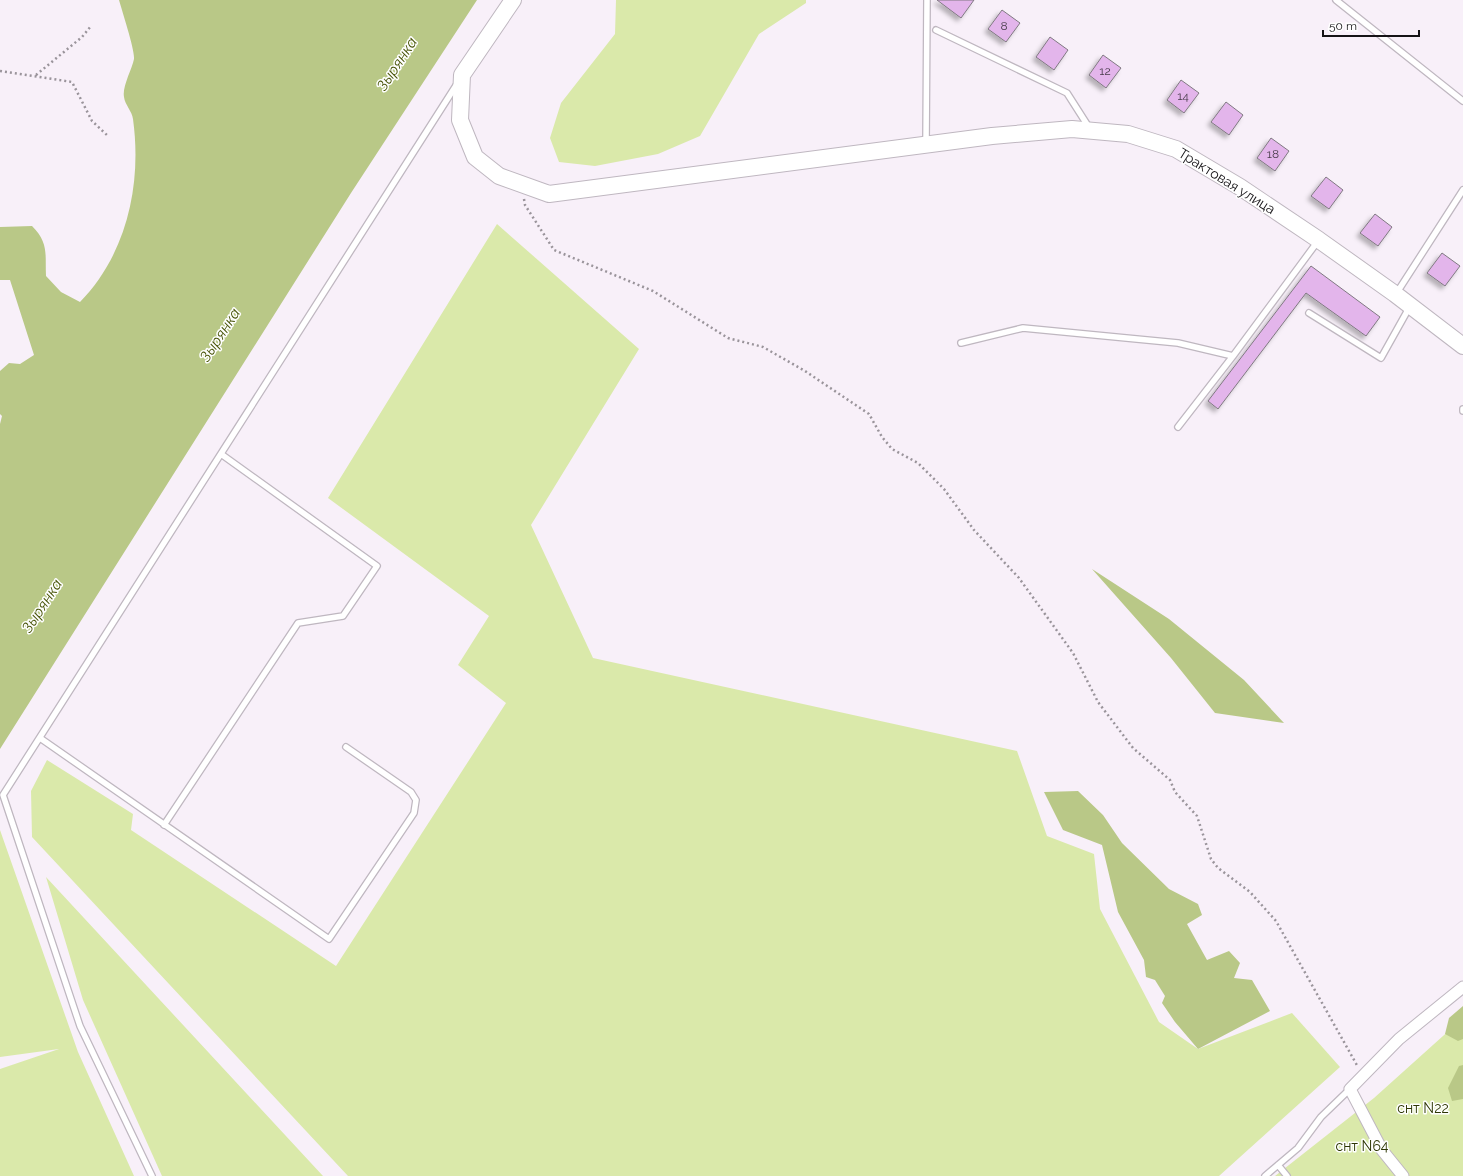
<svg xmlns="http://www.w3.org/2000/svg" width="1463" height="1176" font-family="Raleway,sans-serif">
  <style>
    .green { fill: #dae9aa }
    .water { fill: #b9c887 }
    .building { fill: #e3b5eb; stroke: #807982; filter: url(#shadow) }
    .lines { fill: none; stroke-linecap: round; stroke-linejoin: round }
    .lane-casing { stroke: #bfb7c0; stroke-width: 8 }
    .street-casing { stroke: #bfb7c0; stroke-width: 13 }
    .secondary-casing { stroke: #bfb7c0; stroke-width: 18 }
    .path { stroke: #9a949b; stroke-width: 2.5; stroke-dasharray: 2 3; stroke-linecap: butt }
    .lane { stroke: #fff; stroke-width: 5.5 }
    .street { stroke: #fff; stroke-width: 11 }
    .secondary { stroke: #fff; stroke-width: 16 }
    .labels { text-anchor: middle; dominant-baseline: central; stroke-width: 3; stroke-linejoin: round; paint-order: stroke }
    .number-label { font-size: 12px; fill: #483c4b }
    .street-label { font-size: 14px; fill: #151316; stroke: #fff }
    .park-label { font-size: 14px; fill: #2d3603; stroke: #fff }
    .water-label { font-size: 15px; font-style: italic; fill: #495509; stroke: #fff }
  </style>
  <defs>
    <filter id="shadow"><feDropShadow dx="-3.5" dy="3.5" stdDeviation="2" flood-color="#0004"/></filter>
  </defs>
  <rect width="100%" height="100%" fill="#f8f0f9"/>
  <path class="green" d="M616,0h190v3l-47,31 -59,102 -42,18 -63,12 -36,-4 -9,-24 11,-35 54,-69z
    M497,224l142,125 -108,176 62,133 424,93 30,85 47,18 6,55 59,113 39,27 94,-36 48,54 -121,109h-871l-316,-339 -1,-46 16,-31 86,54 -2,16 205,136 170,-263 -48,-38 31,-49 -161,-118z
    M0,830l78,222 56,124h-134v-107l59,-20 -59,8z
    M46,877l277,299h-161l-79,-176z
    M1463,1018v158h-188l99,-78z"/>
  <path class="water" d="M119,0h358l-126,193 -351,556v-325l2,-8 -2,-2v-43l9,-8 11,1 14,-9 -24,-75h-10v-53l32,-1c17,17 13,28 14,50l15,16 19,10c47,-48 62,-118 53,-183 -1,-8 -8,-14 -9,-22 -2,-10 8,-28 10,-38 1,-9 -12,-48 -15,-59z
    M1092,569l77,50 75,61 40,43 -69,-10 -44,-55z
    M1078,791l25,24 19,28 47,46 29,15 4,11 -15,9 20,36 22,-9 11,12 -6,15 18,2 18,31 -72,38 -23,-27 -13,-19 3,-7 -10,-16 -9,-3 -2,-17 -26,-48 -16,-67 -39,-15 -19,-38z
    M1463,1006v33l-5,2 -13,-7 4,-16z
    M1463,1065v34l-11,2 -4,-13 11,-22z"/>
  <path class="building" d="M937,0h37l-13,18z
    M1002,10l18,13 -14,19 -18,-13z
    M1050,37l18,13 -14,20 -18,-13z
    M1103,55l18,13 -15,20 -17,-13z
    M1181,80l18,13 -15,20 -17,-13z
    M1226,102l17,13 -14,20 -18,-13z
    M1271,138l18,13 -14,20 -18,-13z
    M1326,177l17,13 -14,19 -18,-13z
    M1375,214l17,13 -14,19 -18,-13z
    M1442,253l18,13 -15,20 -18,-13z
    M1311,266l69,51 -14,19 -60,-43 -88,116 -10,-8z"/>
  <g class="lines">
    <g class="lane-casing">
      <path id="lane" d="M1336,0l127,101
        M936,30l131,63 23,36
        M926,144l1,-144
        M1396,294l67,-104
        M1309,313l72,45 28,-50
        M961,343l62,-15 155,15 55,13
        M1463,409v2
        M1178,427l55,-71 85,-115
        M40,738l289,201 85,-126 2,-13 -5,-8 -65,-45
        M164,825l134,-202 45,-7 34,-50 -156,-112
        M1278,1165l9,11
        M152,1176l-72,-150 -77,-231 454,-711
        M1265,1176l33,-28 23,-31 29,-28"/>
    </g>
    <g class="street-casing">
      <path id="street" d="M1403,1176l-21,-26 -32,-61 49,-50 64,-52"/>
    </g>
    <g class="secondary-casing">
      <path id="secondary" d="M513,0l-51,75 -2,45 15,37 24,19 50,18 443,-58 80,-7 56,5 48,15 64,38 79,53 76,54 68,52"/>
    </g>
    <path class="path" d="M0,71l72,11 20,39 16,15
      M36,75l46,-38 9,-11
      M524,199l1,6 29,45 99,41 75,47 35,9 42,24 64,43 13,23 10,12 26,14 26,26 30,41 45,48 54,75 25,49 35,46 37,32 5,12 22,24 14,43 7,9 32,24 26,29 82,146"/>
    <use href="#lane" class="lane"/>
    <use href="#street" class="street"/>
    <use href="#secondary" class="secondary"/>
  </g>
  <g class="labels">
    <g class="number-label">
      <text x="1004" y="26">8</text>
      <text x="1105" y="71">12</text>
      <text x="1183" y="96">14</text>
      <text x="1273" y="154">18</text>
    </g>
    <g class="street-label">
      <text transform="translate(1227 181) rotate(32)">Трактовая улица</text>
    </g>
    <g class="park-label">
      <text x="1423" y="1108">снт N22</text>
      <text x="1362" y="1146">снт N64</text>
    </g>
    <g class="water-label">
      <text transform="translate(397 64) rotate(-57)">Зырянка</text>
      <text transform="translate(220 335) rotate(-57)">Зырянка</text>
      <text transform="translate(42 606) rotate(-57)">Зырянка</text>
    </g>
  </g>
  <path d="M1323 30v6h96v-6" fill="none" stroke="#151316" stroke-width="2"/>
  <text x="1329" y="30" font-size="12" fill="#151316" stroke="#ffffff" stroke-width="3" paint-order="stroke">50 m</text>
</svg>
